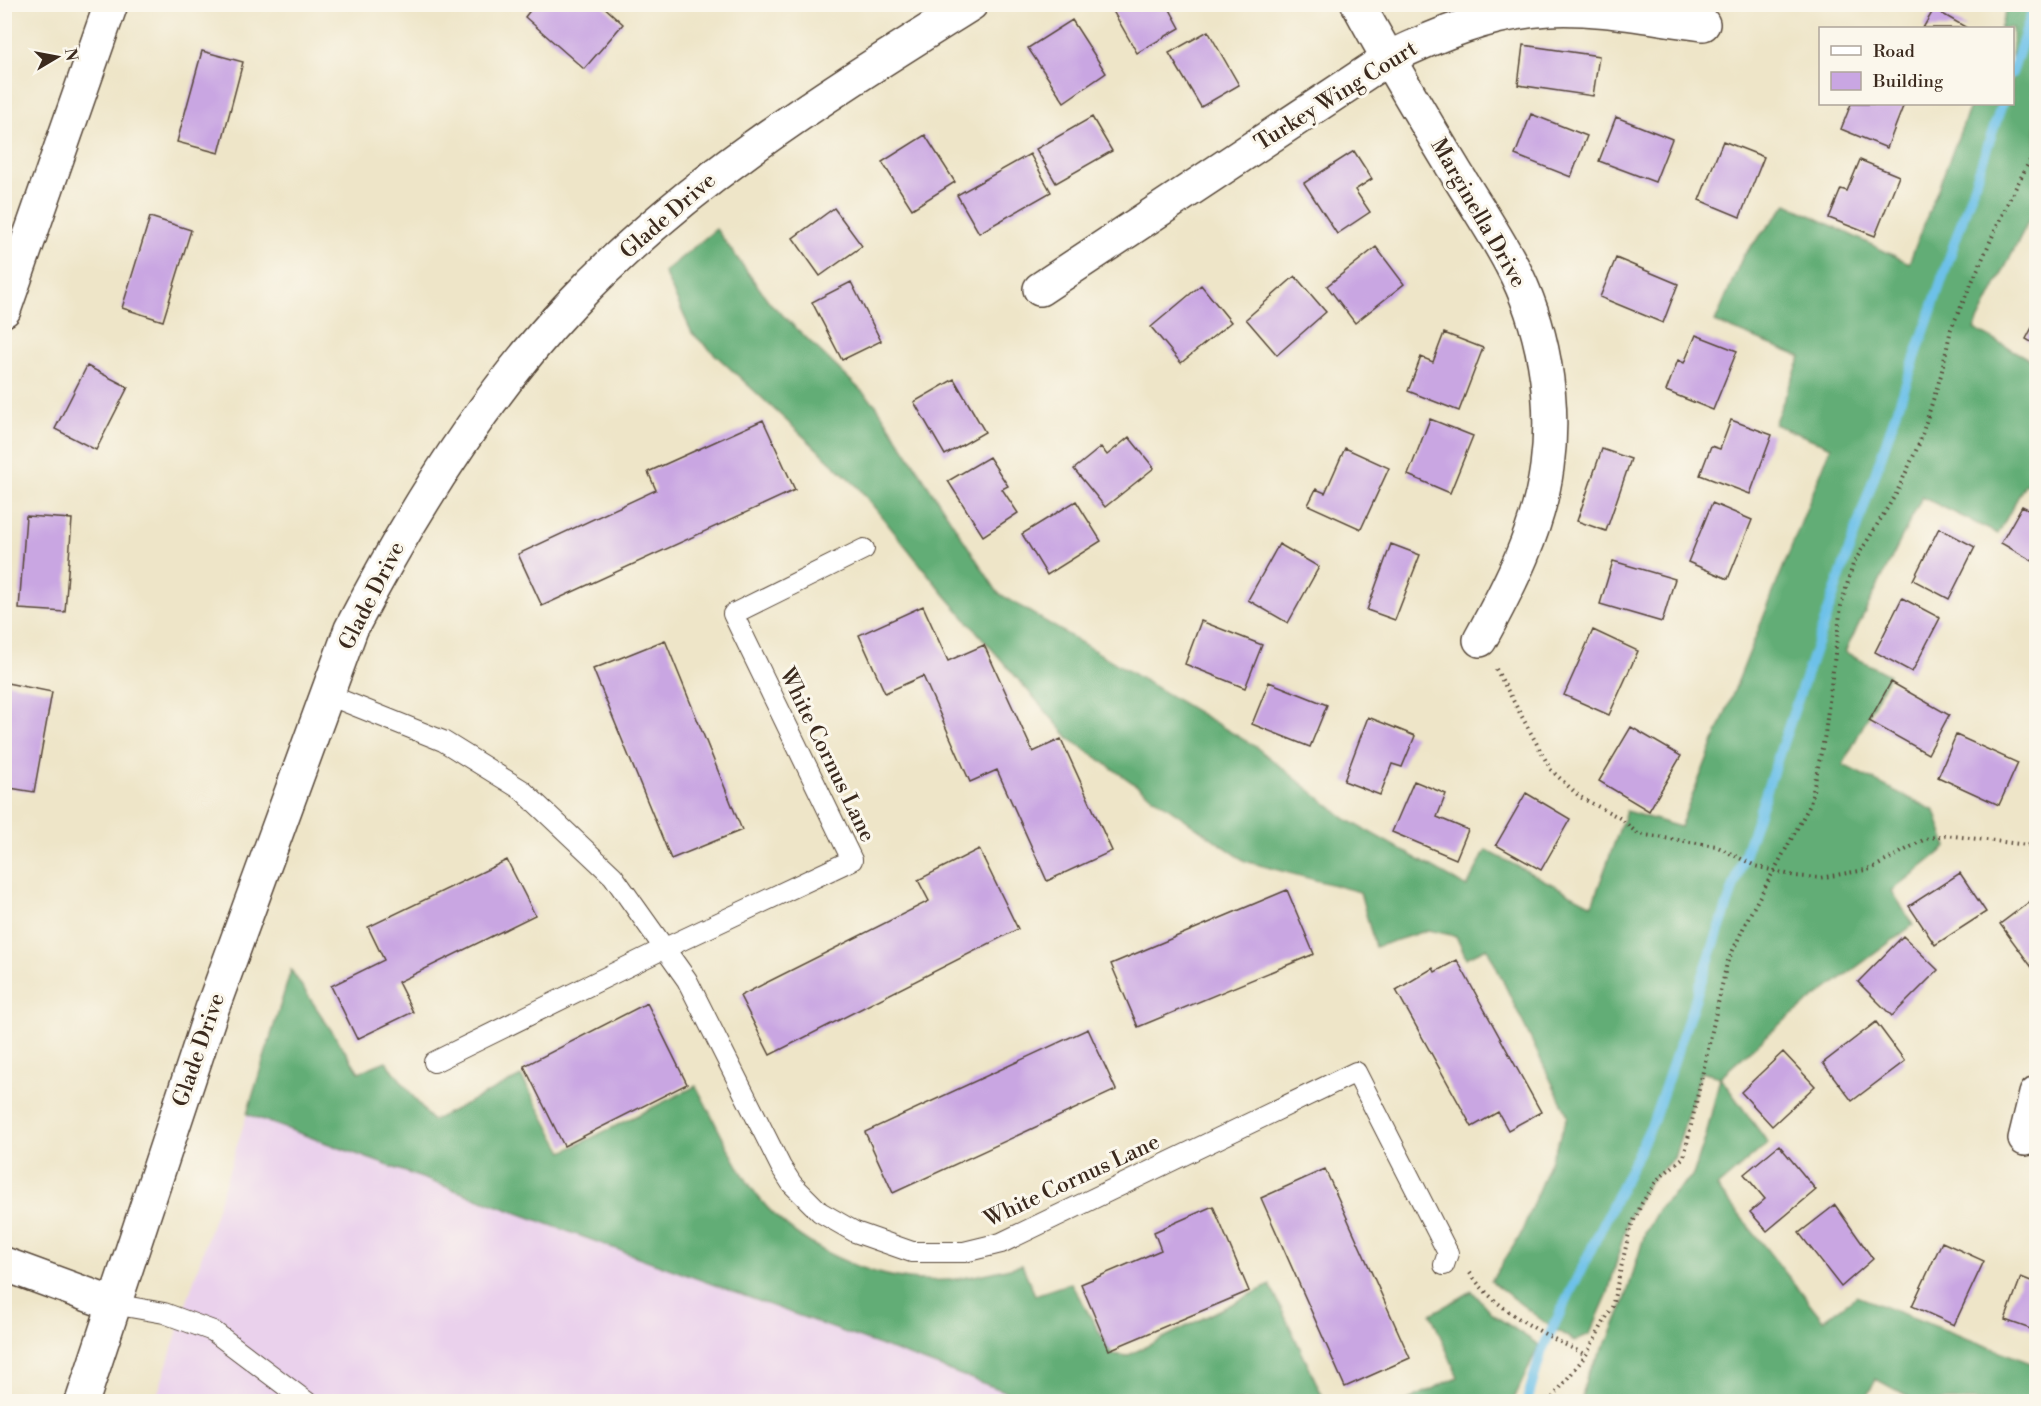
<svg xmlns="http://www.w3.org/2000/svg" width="2041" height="1406" font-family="'Libre Bodoni',serif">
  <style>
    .built { fill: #ead1ec }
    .forest { fill: #62ad76; stroke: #4e6c4a; stroke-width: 1.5 }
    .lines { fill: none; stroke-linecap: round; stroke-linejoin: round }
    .stream { stroke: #6dc1e9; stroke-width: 10 }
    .building { fill: #c9a6e2 }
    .service-casing { stroke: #564638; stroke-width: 22 }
    .minor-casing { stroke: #564638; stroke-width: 36 }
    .tertiary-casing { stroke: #564638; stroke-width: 36 }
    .path { stroke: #564638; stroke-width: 4; stroke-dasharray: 1.5 4.5; stroke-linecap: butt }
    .service { stroke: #fff; stroke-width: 20 }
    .minor { stroke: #fff; stroke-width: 33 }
    .tertiary { stroke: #fff; stroke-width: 33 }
    .labels { text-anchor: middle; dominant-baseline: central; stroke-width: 6; stroke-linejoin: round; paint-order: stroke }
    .street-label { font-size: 22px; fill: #3b2a1e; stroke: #fbf7ec }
  </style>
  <rect width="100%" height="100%" fill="#fbf7ec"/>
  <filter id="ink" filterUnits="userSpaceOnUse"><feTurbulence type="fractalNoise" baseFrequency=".0167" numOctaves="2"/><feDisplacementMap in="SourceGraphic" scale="12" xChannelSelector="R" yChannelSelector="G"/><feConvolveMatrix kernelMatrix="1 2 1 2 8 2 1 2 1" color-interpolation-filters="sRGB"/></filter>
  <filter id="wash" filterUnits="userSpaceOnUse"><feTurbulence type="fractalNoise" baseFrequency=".008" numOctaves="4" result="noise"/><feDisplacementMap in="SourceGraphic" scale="24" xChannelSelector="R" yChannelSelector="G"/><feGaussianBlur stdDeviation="1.35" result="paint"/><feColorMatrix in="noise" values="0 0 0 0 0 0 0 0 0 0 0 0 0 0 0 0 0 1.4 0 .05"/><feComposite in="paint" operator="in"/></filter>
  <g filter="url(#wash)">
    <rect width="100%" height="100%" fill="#eee5c8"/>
    <path class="built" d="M247,1114l785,287 -877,1z"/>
    <path class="forest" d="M2009,5h27v201l-62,123 62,34v43l-6,14 6,4v65l-11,-5 -27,50 -76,-37 -77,155 44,23 -46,90 92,46 12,36 -55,44 21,34 -133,99 -60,53 48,66 -51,44 106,133 34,-24 179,69v36h-120l-40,-22 -12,22h-283l6,-26 22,-36 16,-39 20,-67 14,-25 34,-33 13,-39 14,-59 -19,-5 -27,86 -26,25 -20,36 -20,74 -18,41 -16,7 -26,-16 -57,-44 29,-45 48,-120 -81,-168 -21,10 -10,-22 -28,-6 -53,17 -15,-55 -115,-31 -175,-122 -126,-145 -86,-107 -166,-154 -28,-61 52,-43 54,74 106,102 122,188 258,154 90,72 121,68 19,-37 106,55 34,-94 54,16 151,-380 -57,-23 27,-67 -86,-35 28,-66 44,-52 122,59 62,-159h41v-76h-12z
      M291,970l68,102 27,-11 46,60 89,-45 42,76 133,-66c18,33 34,70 55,101 40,59 124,98 195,93 26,-2 51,-9 76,-15l13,30 36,-12 41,71 15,2 143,-71 55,116h-293l-785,-287z
      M1472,1291l20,23 47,31 -26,56h-107l52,-24 -27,-63z"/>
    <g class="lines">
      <path class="stream" d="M2012,73l23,-69
        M1527,1402l15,-52 111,-228 349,-1018"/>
    </g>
    <g id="blocks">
      <path class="building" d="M535,4h66l22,20 -39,45 -59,-52z
        M1109,4h58l13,24 -43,25z
        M1934,9l33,19h-44z
        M1072,20l34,53 -42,29 -36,-54z
        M1208,31l31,54 -38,22 -32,-54z
        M1523,45l76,11 -6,40 -75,-11z
        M202,51l41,11 -24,91 -42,-11z
        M1851,104h53l-17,44 -46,-19z
        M1531,114l56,22 -16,41 -56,-22z
        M1092,117l20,34 -56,32 -20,-34z
        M1616,117l56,22 -17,43 -56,-21z
        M925,135l30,47 -43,27 -30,-47z
        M1723,141l41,16 -24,60 -41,-17z
        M1354,151l18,28 -17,11 15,22 -33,22 -33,-51z
        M1030,154l21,38 -72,41 -22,-38z
        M1860,160l39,16 -24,60 -46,-18 12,-29 6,2z
        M834,208l28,38 -42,30 -27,-38z
        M150,217l41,13 -28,91 -41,-13z
        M1376,247l28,37 -49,39 -28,-37z
        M1616,258l62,26 -15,39 -63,-26z
        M1295,276l31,36 -49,43 -31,-36z
        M851,282l30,59 -39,19 -30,-58z
        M1201,285l30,37 -50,41 -30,-36z
        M2036,320v25l-10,-6z
        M1444,333l39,15 -24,63 -51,-20 13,-34 12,5z
        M1696,335l41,16 -24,59 -47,-19 12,-31 6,3z
        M87,366l41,21 -32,63 -41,-21z
        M954,379l31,53 -40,23 -31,-53z
        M1430,419l43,17 -23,57 -42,-18z
        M763,420l32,70 -253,116 -24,-52 138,-64 -8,-18z
        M1731,420l41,15 -22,59 -50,-19 11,-29 9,3z
        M1129,437l25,31 -49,39 -31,-38 27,-22 6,8z
        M1345,448l44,20 -28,61 -53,-24 8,-16 9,4z
        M1602,449l29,10 -25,72 -29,-10z
        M989,457l19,29 -6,3 16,24 -35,23 -35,-55z
        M1076,501l25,40 -54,34 -25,-41z
        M1712,503l40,17 -24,59 -40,-17z
        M2022,506l14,7v50l-35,-20z
        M26,516l46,3 -7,93 -46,-3z
        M1939,528l36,19 -26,52 -36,-19z
        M1279,544l40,23 -31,56 -40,-23z
        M1391,544l29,11 -25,65 -28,-10z
        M1613,561l62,18 -13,43 -62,-18z
        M1902,598l38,20 -28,54 -37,-20z
        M923,606l25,55 36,-16 49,107 28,-13 51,112 -65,30 -50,-111 -27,12 -47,-106 -38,17 -26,-58z
        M1201,621l61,24 -17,43 -60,-24z
        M1593,630l45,21 -29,64 -45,-20z
        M665,640l77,190 -71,29 -78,-190z
        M1269,682l58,23 -17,42 -58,-23z
        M1891,682l58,33 -21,39 -59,-33z
        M7,683l45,9 -18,100 -30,-5z
        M1368,717l47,19 -13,31 -10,-3 -12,31 -36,-14z
        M1631,727l50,29 -32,55 -50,-30z
        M1956,735l62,28 -19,42 -61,-28z
        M1414,781l32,13 -9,23 31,13 -12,29 -64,-27z
        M1526,793l44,26 -29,51 -45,-25z
        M979,849l39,80 -248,126 -30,-59 189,-95 -11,-21z
        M507,860l28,55 -137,67 15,30 -56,27 -26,-53 53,-26 -16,-33z
        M1960,873l26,39 -51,33 -26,-39z
        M1287,890l27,64 -176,73 -27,-63z
        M2036,897v76l-36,-49z
        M1903,936l35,34 -46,46 -34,-34z
        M1457,960l84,152 -33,18 -10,-18 -26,15 -76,-137 37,-22 2,4z
        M647,1003l40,81 -123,62 -40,-80z
        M1876,1022l29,39 -53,40 -29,-38z
        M1088,1029l28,61 -223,103 -28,-61z
        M1783,1052l32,34 -43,40 -31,-34z
        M1779,1145l37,45 -49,41 -17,-19 15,-13 -21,-25z
        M1325,1169l85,189 -65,29 -84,-189z
        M1835,1205l38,54 -32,28 -42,-54z
        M1213,1206l36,85 -140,59 -28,-66 80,-34 -7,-18z
        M1942,1242l42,19 -30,64 -42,-19z
        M2021,1277l15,6v48l-31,-11z"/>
    </g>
  </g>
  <g filter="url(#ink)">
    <use href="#blocks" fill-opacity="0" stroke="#564638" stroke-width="1.5"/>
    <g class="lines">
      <g class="service-casing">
        <path id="service" d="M326,694l117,47 79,49 91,86 74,104 94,187 11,17 28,28 35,20 57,20h52l37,-9 355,-171 92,181 -4,12
          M434,1062l229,-113 189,-89 -119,-246 131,-65
          M113,1304l51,9 49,18 94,71"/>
      </g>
      <g class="minor-casing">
        <path id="minor" d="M1358,4c30,56 62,109 94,162 19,32 41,64 59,98 32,60 45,135 36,203 -8,62 -37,118 -67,173
          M1040,289l347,-230c51,-25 103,-46 161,-50 50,-3 105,9 155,15
          M4,310l107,-306
          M2025,1139l11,-45
          M4,1264l109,40"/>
      </g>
      <g class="tertiary-casing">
        <path id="tertiary" d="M82,1402l130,-393 139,-380c59,-114 132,-232 221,-326 114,-122 258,-210 399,-299"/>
      </g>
      <path class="path" d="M1496,669l55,101 29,27 40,21 18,16 78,12 39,20 40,10 24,2 52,-9 54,-30 20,-4 91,11
        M1470,1273c27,39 74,61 116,82
        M1549,1402l37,-47 26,-48 18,-78 12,-26 15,-23 27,-23 43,-194 22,-47 61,-111 15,-71 16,-128 12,-42 43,-70 23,-50 22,-69 10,-46 55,-123 30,-57"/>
      <use href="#service" class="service"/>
      <use href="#minor" class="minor"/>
      <use href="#tertiary" class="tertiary"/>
    </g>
  </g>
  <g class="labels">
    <g class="street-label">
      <text transform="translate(1336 96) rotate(-32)">Turkey Wing Court</text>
      <text transform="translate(1478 213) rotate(60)">Marginella Drive</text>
      <text transform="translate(668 216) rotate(-41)">Glade Drive</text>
      <text transform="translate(372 596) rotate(-63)">Glade Drive</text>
      <text transform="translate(827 755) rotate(64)">White Cornus Lane</text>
      <text transform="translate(199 1050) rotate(-71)">Glade Drive</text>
      <text transform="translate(1072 1181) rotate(-25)">White Cornus Lane</text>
    </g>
  </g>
  <rect width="2041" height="1406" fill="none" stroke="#fbf7ec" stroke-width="24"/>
  <rect x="1819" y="27" width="195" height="78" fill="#fbf7ec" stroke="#aea59a" stroke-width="1.5"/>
  <rect x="1831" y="46" width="30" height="9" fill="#ffffff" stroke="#aea59a" stroke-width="1.5"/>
  <text x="1873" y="57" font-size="18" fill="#3b2a1e">Road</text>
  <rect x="1831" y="72" width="30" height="18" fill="#c9a6e2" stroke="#aea59a" stroke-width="1.5"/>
  <text x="1873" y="87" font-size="18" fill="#3b2a1e">Building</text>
  <g transform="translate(57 57) rotate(80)" stroke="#fbf7ec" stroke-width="4.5" paint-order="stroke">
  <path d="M0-4.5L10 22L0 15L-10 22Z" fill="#3b2a1e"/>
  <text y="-9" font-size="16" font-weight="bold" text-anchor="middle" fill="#3b2a1e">N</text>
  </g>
</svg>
